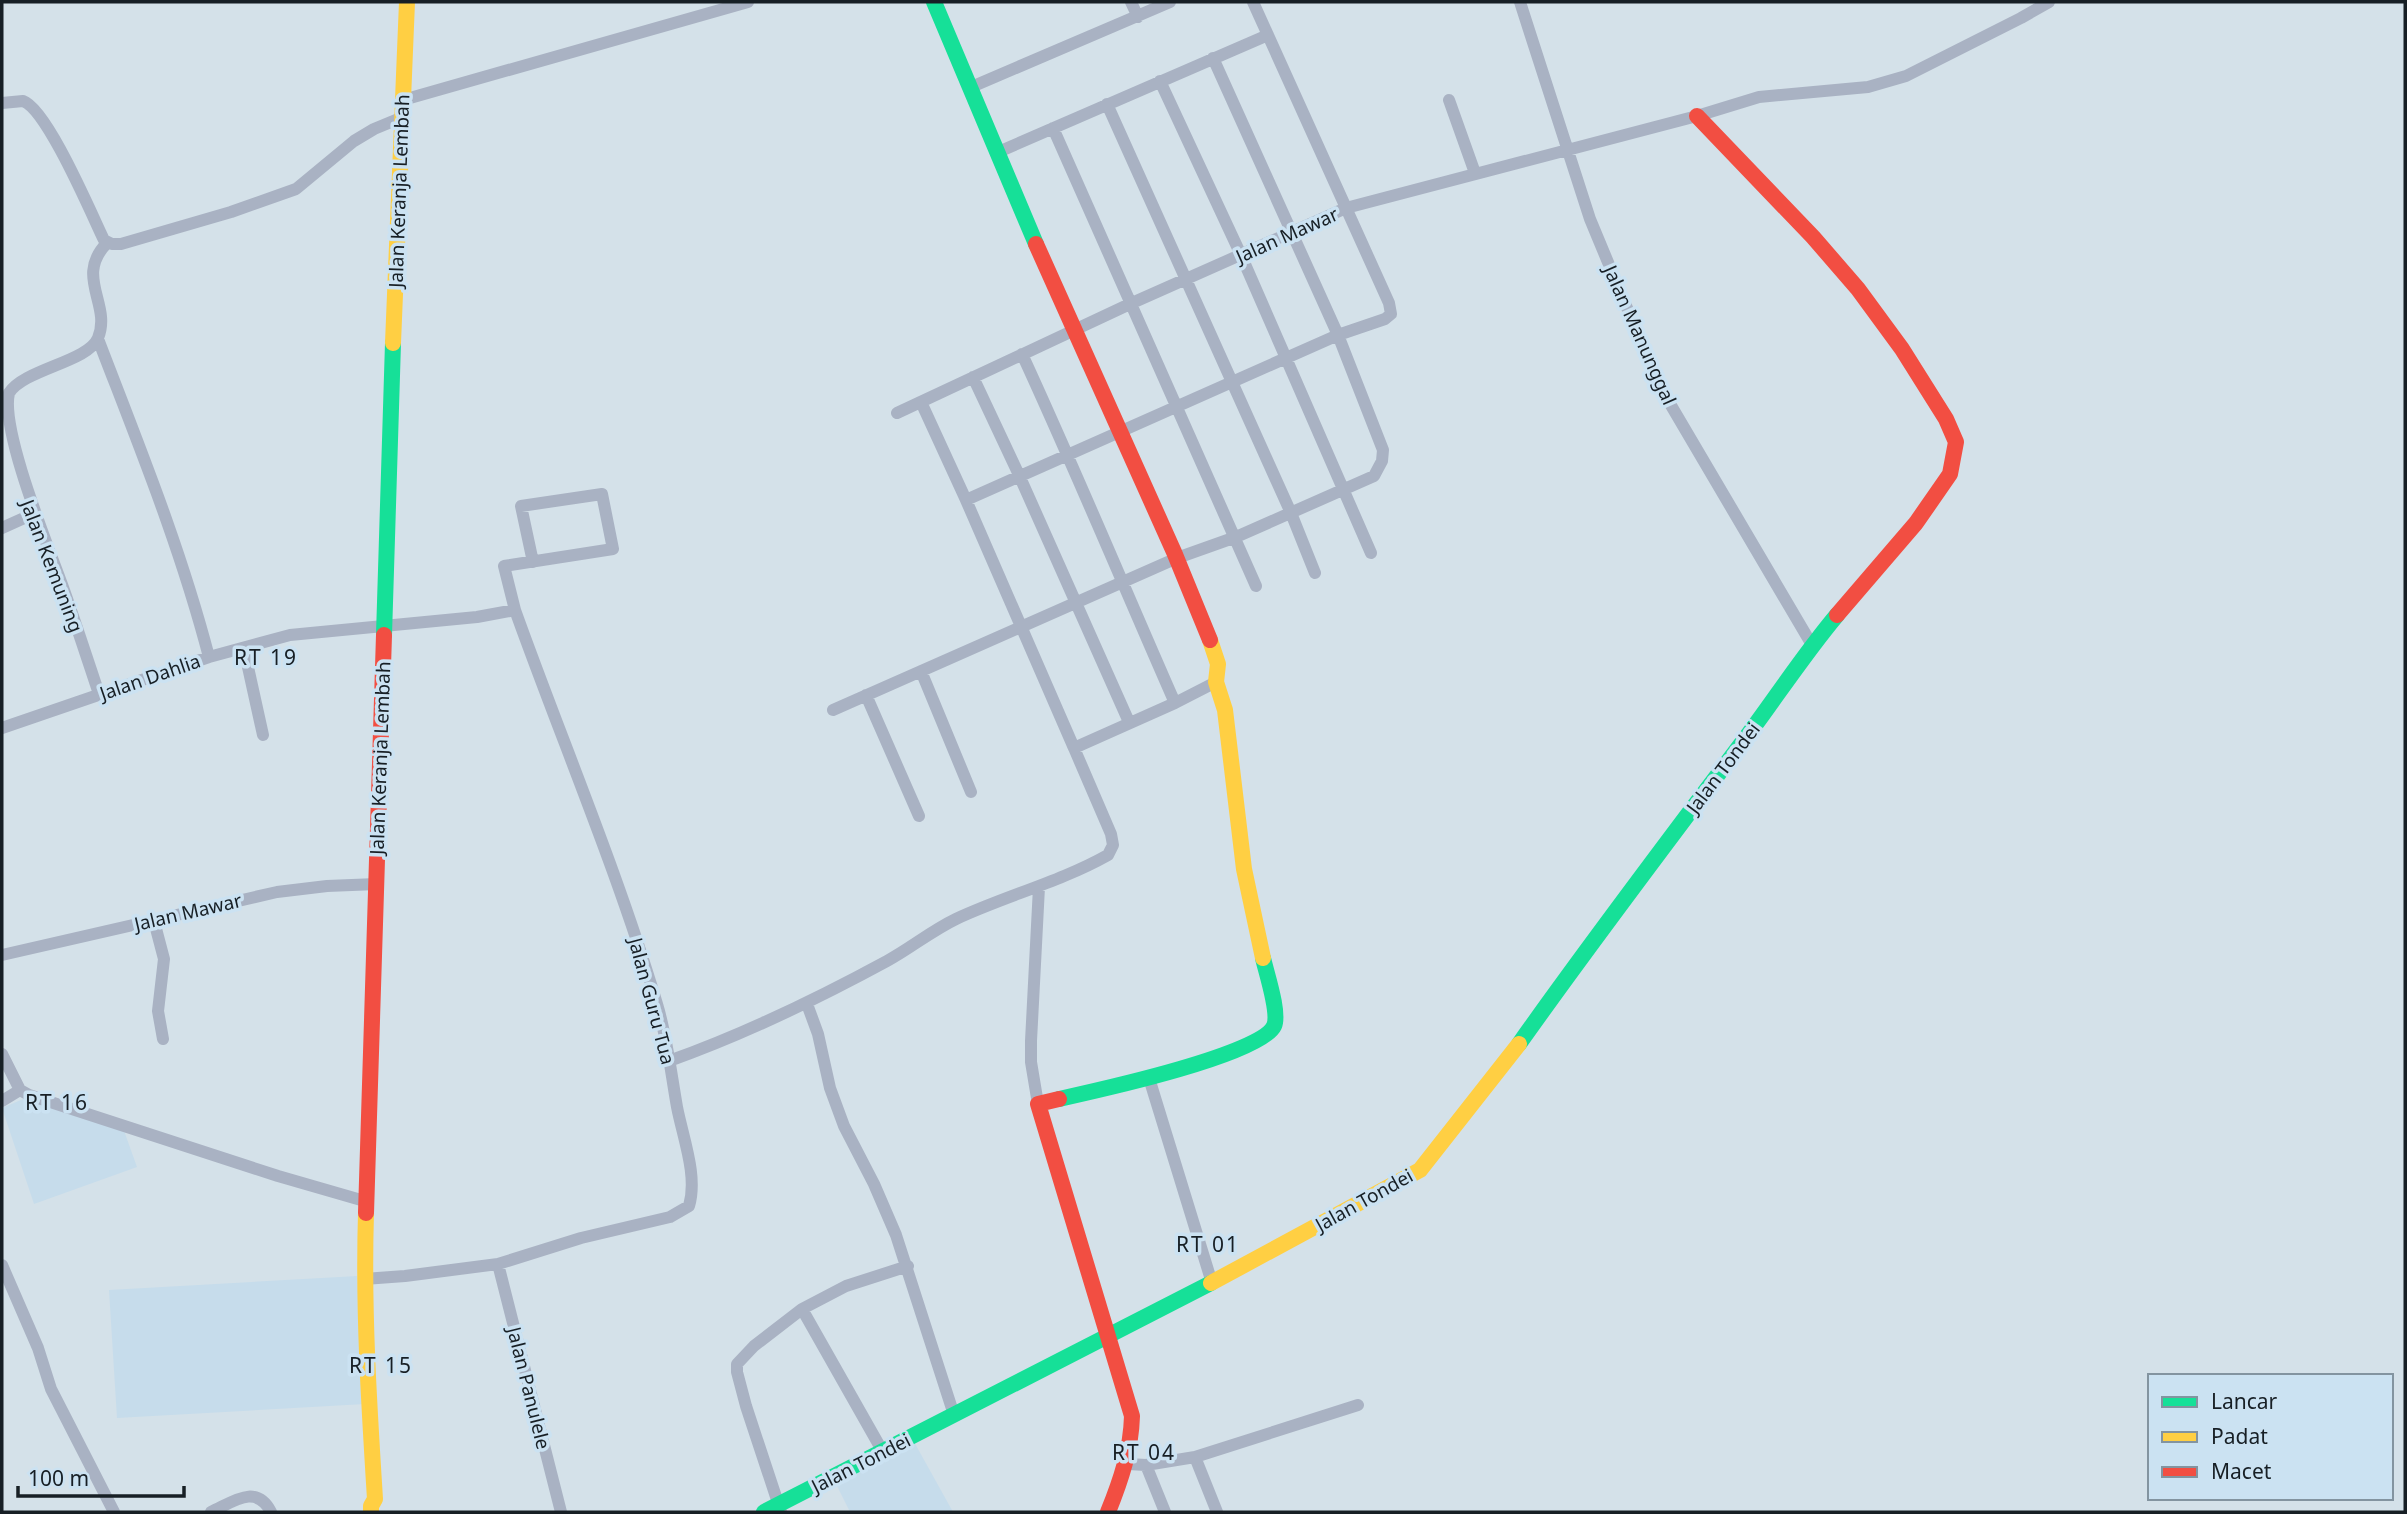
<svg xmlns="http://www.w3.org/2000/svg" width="2407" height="1514" font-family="'Noto Sans',sans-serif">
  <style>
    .built { fill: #c6dceb }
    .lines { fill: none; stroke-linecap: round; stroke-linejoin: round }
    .street { stroke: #a9b2c3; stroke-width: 12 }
    .fast { stroke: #16e098; stroke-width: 16 }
    .slow { stroke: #ffcf43; stroke-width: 16 }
    .jam { stroke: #f24e42; stroke-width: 16 }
    .labels { text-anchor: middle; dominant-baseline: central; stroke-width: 7; stroke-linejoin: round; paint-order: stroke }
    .street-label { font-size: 19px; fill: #171f25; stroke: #cbe2f2 }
    .neighbourhood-label { font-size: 21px; letter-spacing: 2px; fill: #171f25; stroke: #cbe2f2 }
  </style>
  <rect width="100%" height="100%" fill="#d4e1e9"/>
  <path class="built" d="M28,1097l95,31 14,39 -103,37 -32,-96z
    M357,1276l8,128 -248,14 -8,-128z
    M913,1440l40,72h-103l-15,-30z"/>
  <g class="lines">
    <path class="street" d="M1131,2l7,15
      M1520,2l70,217 69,166 153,260
      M1213,58l125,277 -372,165 108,248 101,-45 41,-21
      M1160,81l81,174 130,298
      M969,88l201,-86
      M403,100l345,-98
      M1449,100l26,73
      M2,103l21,-2c24,8 68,112 81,139l8,4h9l110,-32 65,-23 58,-48 20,-12 29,-12
      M1107,104l184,409 24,60
      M1053,128l203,458
      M996,153l272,-118
      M98,339c41,107 82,207 111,318
      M1022,354c53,115 102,233 153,349
      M973,377l46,98 110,247
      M921,402l45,98
      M897,413l235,-110 214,-95 351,-92 62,-19 109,-10 38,-11 115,-58 28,-16
      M2,528l31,-14
      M515,610l-11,-44 109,-17 -11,-55 -81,12 12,56
      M244,649l19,86
      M921,671l50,121
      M99,694c-11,-33 -22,-67 -34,-101 -14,-40 -65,-162 -56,-200 15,-24 79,-31 89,-55 14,-34 -24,-61 9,-95
      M866,695l53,121
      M833,710l344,-152 59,-21 138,-61 8,-15 1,-11 -45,-115 47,-16 6,-5 -2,-11 -136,-301
      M2,728l207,-71 81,-22 187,-18 38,-7c47,131 102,260 142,394 10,33 14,69 20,103 6,31 21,69 12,99l-19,11 -89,21 -83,26 -93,12 -41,3
      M154,921l10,38 -6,52 5,28
      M2,955l275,-63 50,-6 50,-2
      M807,1004l11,30 12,54 14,38 30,58 22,51 58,180
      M2,1054l18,36 9,5 249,81 90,26
      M669,1061c76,-27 148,-62 218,-100 24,-13 44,-30 69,-42 49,-23 104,-37 152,-64l5,-10 -2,-11 -37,-86
      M1149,1078l63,205
      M2,1101l18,-11
      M1038,1104l-7,-42v-21l8,-154
      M498,1264l63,248
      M2,1265l36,83 13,41 63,123
      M802,1309l81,143
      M1195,1457l22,55
      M1128,1464l18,1 49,-8 163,-52
      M1146,1465l19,47
      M211,1512c22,-10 45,-29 60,0
      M781,1512l-35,-106 -9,-34v-8l17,-18 48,-37 44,-23 62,-20"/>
    <path class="fast" d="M934,2l102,242
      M384,635l9,-292
      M1519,1044c70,-99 143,-195 216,-292 35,-45 65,-93 102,-137
      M1059,1099c36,-8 202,-44 215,-73 6,-13 -8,-54 -11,-68
      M764,1512l447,-229"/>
    <path class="slow" d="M393,343l14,-341
      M1210,640l8,24 -2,18 9,28 19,159 19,89
      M366,1213c-3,96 3,191 9,286l-4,7v6
      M1211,1283l209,-113 99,-126"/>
    <path class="jam" d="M1697,116l116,121 45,52 44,60 44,70 10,23 -6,32 -34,49 -79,92
      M1036,244l138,308 36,88
      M1059,1099l-21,5 94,312c-1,34 -11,64 -24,96
      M366,1213l18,-578"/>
  </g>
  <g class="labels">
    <g class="street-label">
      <text transform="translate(399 191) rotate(-88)">Jalan Keranja Lembah</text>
      <text transform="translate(1287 235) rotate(-24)">Jalan Mawar</text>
      <text transform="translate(1640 335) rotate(66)">Jalan Manunggal</text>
      <text transform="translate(52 566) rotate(69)">Jalan Kemuning</text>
      <text transform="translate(150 677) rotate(-19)">Jalan Dahlia</text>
      <text transform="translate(380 758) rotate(-88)">Jalan Keranja Lembah</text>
      <text transform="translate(1723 768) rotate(-53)">Jalan Tondei</text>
      <text transform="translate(188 912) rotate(-13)">Jalan Mawar</text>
      <text transform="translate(652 1001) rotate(75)">Jalan Guru Tua</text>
      <text transform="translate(1364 1200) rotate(-29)">Jalan Tondei</text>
      <text transform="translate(529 1388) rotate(76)">Jalan Panulele</text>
      <text transform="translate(861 1463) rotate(-27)">Jalan Tondei</text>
    </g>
    <g class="neighbourhood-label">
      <text x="266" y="657">RT 19</text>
      <text x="57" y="1102">RT 16</text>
      <text x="1208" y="1244">RT 01</text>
      <text x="381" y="1365">RT 15</text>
      <text x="1144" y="1452">RT 04</text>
    </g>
  </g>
  <rect width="2407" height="1514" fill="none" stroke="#171f25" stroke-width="7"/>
  <rect x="2148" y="1374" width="245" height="126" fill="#cbe2f2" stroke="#8394a0" stroke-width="2"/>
  <rect x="2162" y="1397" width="35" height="10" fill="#16e098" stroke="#8394a0" stroke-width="2"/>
  <text x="2211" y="1409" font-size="21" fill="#171f25">Lancar</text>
  <rect x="2162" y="1432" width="35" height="10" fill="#ffcf43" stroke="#8394a0" stroke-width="2"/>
  <text x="2211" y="1444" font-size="21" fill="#171f25">Padat</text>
  <rect x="2162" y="1467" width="35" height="10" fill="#f24e42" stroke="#8394a0" stroke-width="2"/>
  <text x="2211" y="1479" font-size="21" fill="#171f25">Macet</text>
  <path d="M18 1486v10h166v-10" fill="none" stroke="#171f25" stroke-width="3.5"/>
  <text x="28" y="1486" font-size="21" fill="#171f25" stroke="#cbe2f2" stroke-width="5" paint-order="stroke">100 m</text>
</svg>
